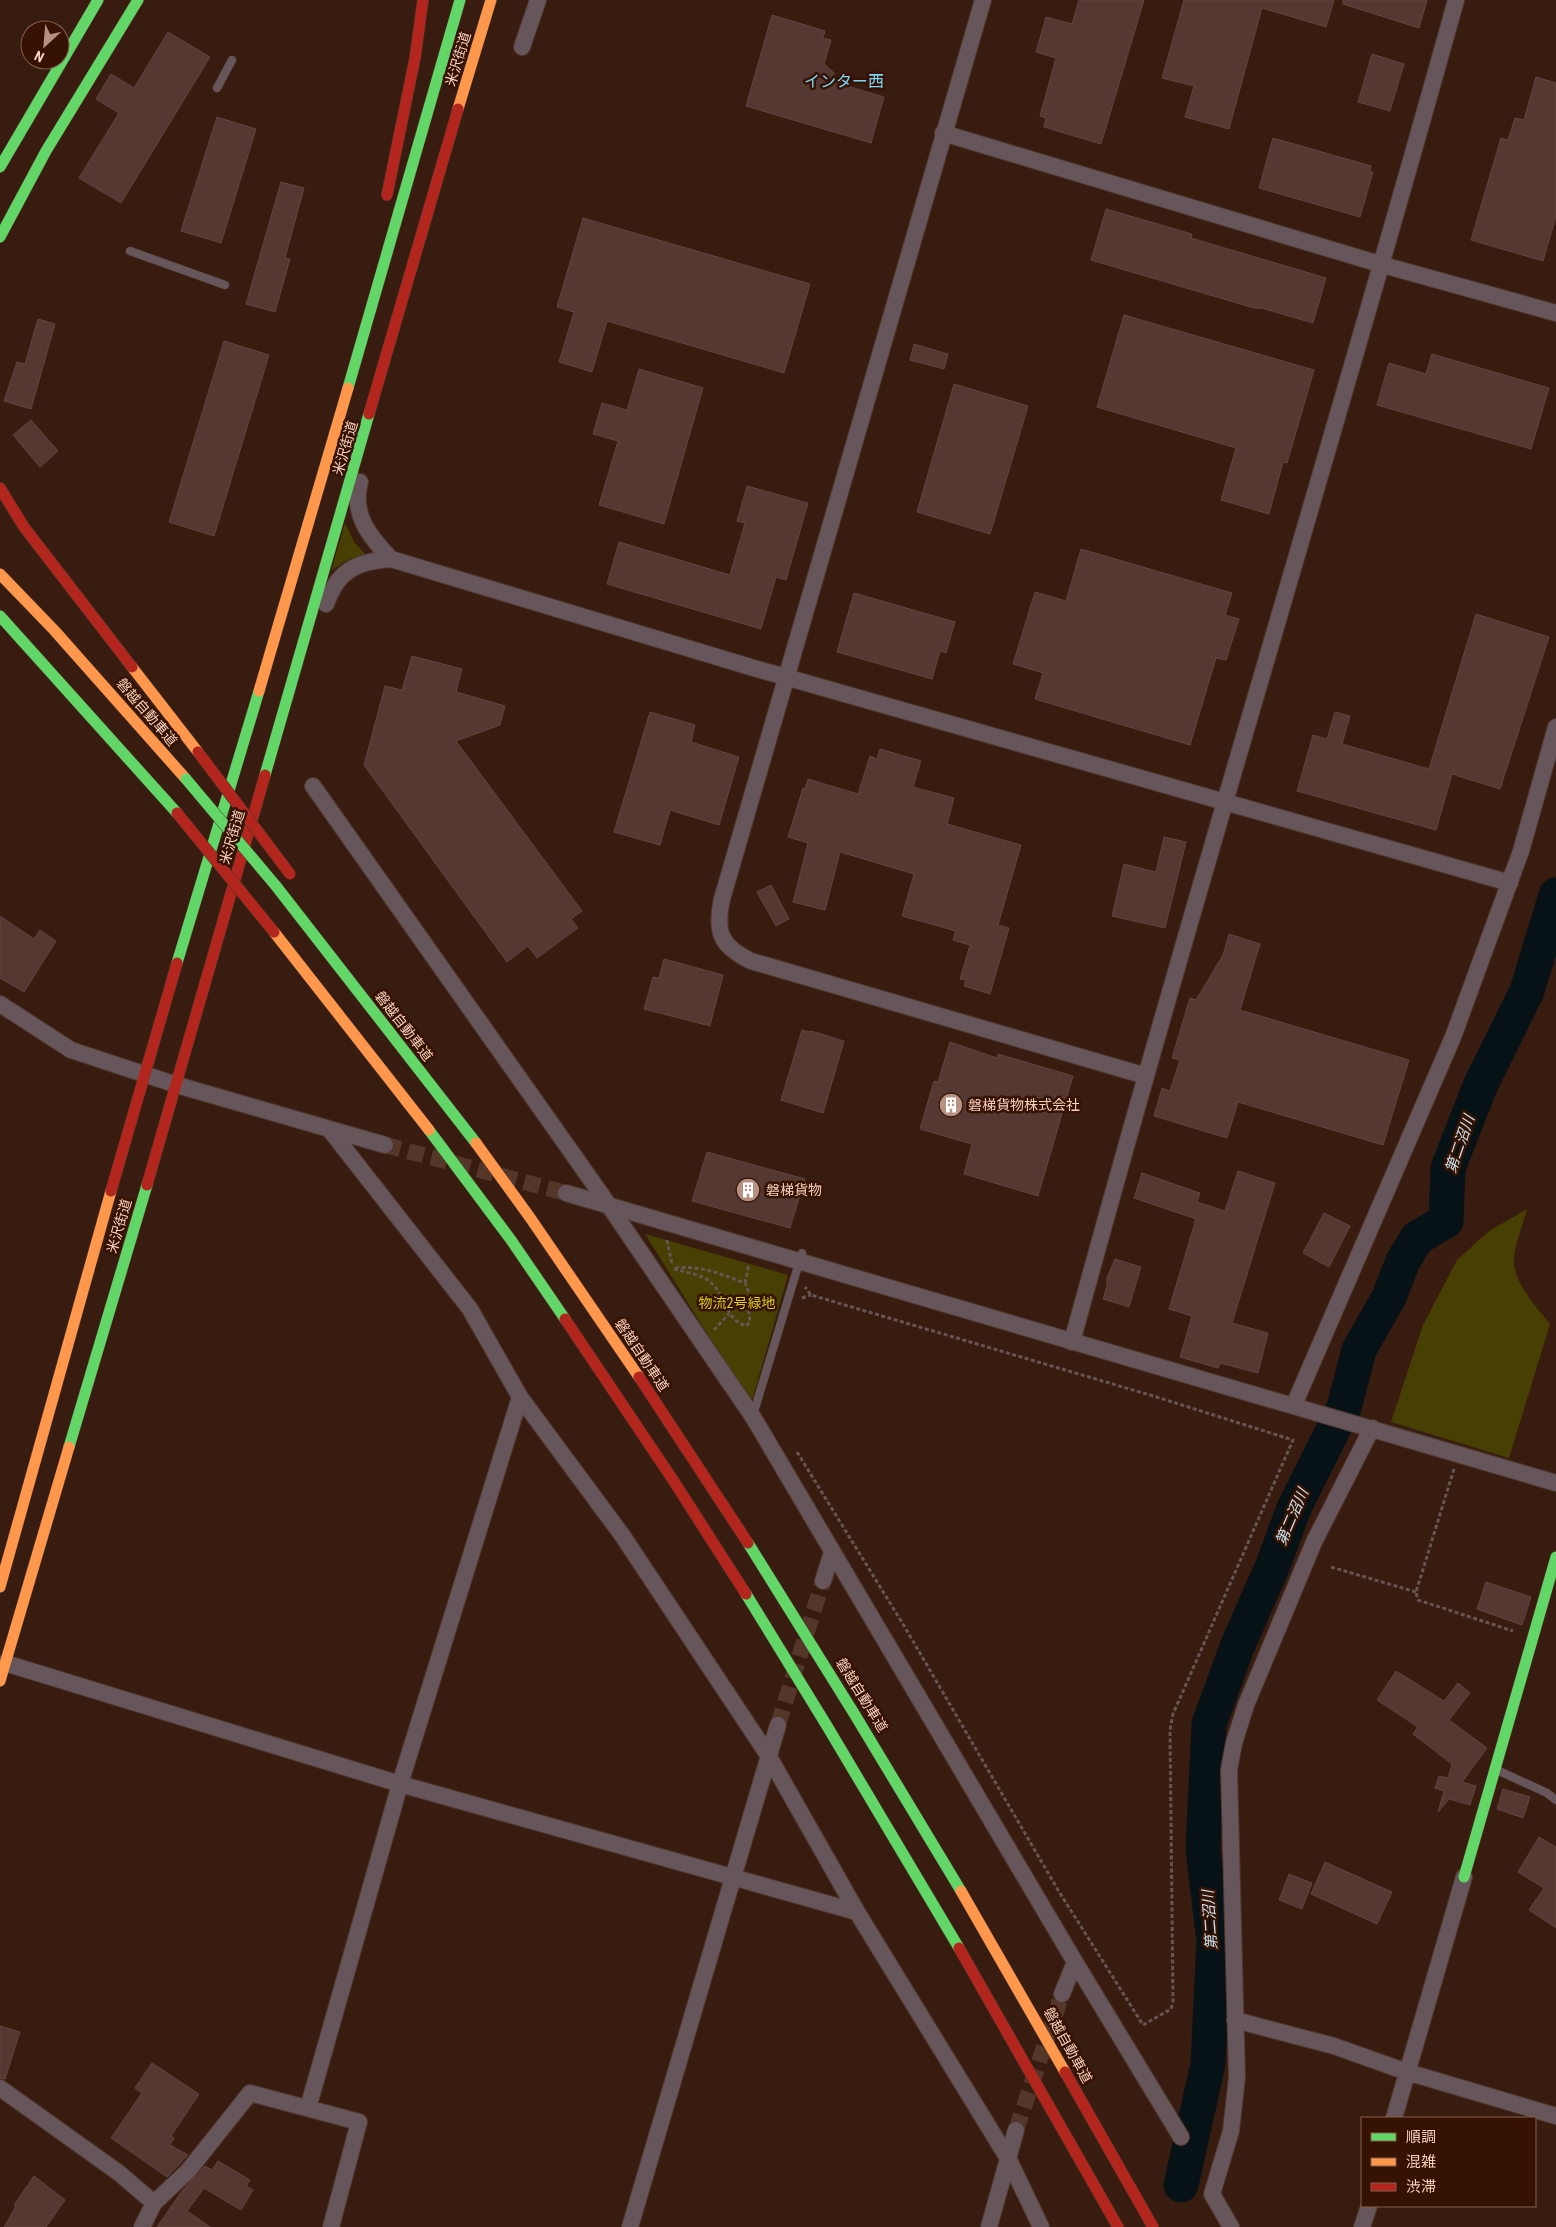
<svg xmlns="http://www.w3.org/2000/svg" width="1556" height="2227" font-family="'Roboto Condensed','Noto Sans JP',sans-serif">
  <style>
    .green { fill: #483f02 }
    .lines { fill: none; stroke-linecap: round; stroke-linejoin: round }
    .river { stroke: #071217; stroke-width: 35 }
    .building { fill: #543831; stroke: #62453f }
    .street-tunnel { stroke: #55372a; stroke-width: 16; stroke-dasharray: 16 8; stroke-linecap: butt }
    .lane-casing { stroke: #50372c; stroke-width: 9 }
    .street-casing { stroke: #50372c; stroke-width: 18 }
    .fast-casing { stroke: #50372c; stroke-width: 12 }
    .slow-casing { stroke: #50372c; stroke-width: 12 }
    .jam-casing { stroke: #50372c; stroke-width: 12 }
    .path { stroke: #685553; stroke-width: 3; stroke-dasharray: 4 2.5; stroke-linecap: butt }
    .lane { stroke: #66565b; stroke-width: 8 }
    .street { stroke: #66565b; stroke-width: 16 }
    .fast { stroke: #63d668; stroke-width: 11 }
    .slow { stroke: #ff974d; stroke-width: 11 }
    .jam { stroke: #b3261e; stroke-width: 11 }
    .fast-bridge-casing { stroke: #50372c; stroke-width: 12; stroke-linecap: butt }
    .jam-bridge-casing { stroke: #50372c; stroke-width: 12; stroke-linecap: butt }
    .fast-bridge { stroke: #63d668; stroke-width: 11 }
    .jam-bridge { stroke: #b3261e; stroke-width: 11 }
    .labels { text-anchor: middle; dominant-baseline: central; stroke-width: 5; stroke-linejoin: round; paint-order: stroke }
    .street-label { font-size: 14px; fill: #fad0be; stroke: #361202 }
    .poi-label { font-size: 14px; fill: #fad0be; stroke: #361202; text-anchor: start }
    .park-label { font-size: 14px; fill: #d9ca1d; stroke: #361202 }
    .water-label { font-size: 15px; font-style: italic; fill: #c8e5f0; stroke: #361202 }
    .quarter-label { font-size: 16px; fill: #79d5f7; stroke: #361202 }
  </style>
  <rect width="100%" height="100%" fill="#381c10"/>
  <path class="green" d="M345,523l9,19 12,13 -17,4 -18,12z
    M1527,1209c-4,16 -12,34 -13,50 -2,22 23,49 36,65l-41,134 -118,-36 32,-97 34,-65 31,-28z
    M645,1234l143,41 -37,129z"/>
  <g class="lines">
    <path class="river" d="M1181,2185l27,-121 6,-123 -11,-92 6,-125 28,-77 36,-82 21,-57 50,-100 15,-58 30,-53 14,-36 14,-23 29,-17 2,-53 33,-84 46,-93 29,-96"/>
  </g>
  <path class="building" d="M1079,0h65l-43,144 -57,-17 2,-9 -6,-2 16,-58 -20,-6 10,-35 26,7z
    M1184,0h150l-8,27 -64,-19 -33,121 -44,-12 9,-31 -32,-8z
    M1343,0h84l-8,28 -76,-24z
    M772,15l53,16 -2,7 8,2 -7,24 9,8 4,11 47,14 -13,46 -125,-37z
    M168,32l42,25 -89,146 -42,-25 40,-65 -23,-14 15,-25 23,14z
    M1372,54l32,10 -14,47 -32,-9z
    M1536,77l20,6v133l-13,45 -72,-21 30,-102 7,2 7,-22 9,2z
    M217,117l39,12 -35,114 -40,-12z
    M1273,138l98,28 -1,6h3l-13,45 -101,-29z
    M281,182l23,6 -19,70 5,1 -15,53 -29,-8z
    M1106,209l86,25 -1,4 135,40 -13,45 -52,-15h-7l-163,-48z
    M583,218l227,66 -26,89 -177,-52 -15,51 -33,-10 15,-50 -17,-5z
    M1124,315l190,55 -27,93 -4,-1 -14,52 -48,-14 15,-52 -139,-41z
    M38,319l17,5 -24,85 -27,-8 13,-39 8,2z
    M224,341l45,14 -55,181 -45,-14z
    M914,344l34,10 -4,15 -34,-9z
    M1432,354l117,34 -18,61 -154,-44 12,-42 37,11z
    M639,369l64,19 -39,136 -65,-19 19,-64 -25,-7 9,-31 25,7z
    M954,384l74,22 -38,128 -73,-22z
    M31,420l27,31 -18,16 -27,-32z
    M747,486l61,17 -22,77 -10,-3 -15,52 -154,-45 12,-42 111,33 15,-52 -8,-2z
    M1081,549l151,44 -7,22 14,4 -13,41 -10,-2 -26,87 -155,-46 8,-26 -30,-9 22,-72 31,9z
    M854,593l101,29 -9,31 -6,-2 -8,28 -95,-27z
    M1476,614l73,23 -49,152 -48,-15 -16,56 -139,-39 16,-56 14,4 8,-27 15,4 -8,28 87,25z
    M412,656l50,13 -6,23 49,14 -5,19 -44,16 126,170 -11,8 7,9 -41,30 -9,-12 -21,16 -143,-197 21,-79 17,4z
    M650,712l45,13 -4,17 48,15 -20,68 -49,-15 -10,35 -46,-13z
    M880,749l41,12 -8,26 41,11 -7,26 74,21 -23,80 11,3 -19,66 -26,-8 2,-6 -6,-1 10,-34 -17,-5 3,-9 -54,-15 12,-42 -74,-22 -15,58 -32,-8 15,-59 -20,-6 15,-49 2,1 3,-10 50,15 12,-38 7,3z
    M1164,837l22,5 -21,86 -53,-12 12,-52 32,8z
    M771,885l18,34 -13,7 -19,-34z
    M0,916l34,23 6,-9 16,11 -32,51 -24,-14z
    M1229,934l31,10 -20,66 169,50 -26,85 -145,-43 -11,36 -73,-22 8,-28 8,3 10,-31 -8,-2 18,-60 6,2 27,-45z
    M664,959l59,16 -13,51 -66,-17 9,-32 6,1z
    M802,1030l8,2 1,-1 33,10 -21,72 -42,-13z
    M950,1042l47,16 1,-4 75,22 -35,120 -74,-22 8,-30 -52,-15 14,-48 4,1z
    M707,1152l98,27 -15,49 -98,-27z
    M1238,1171l37,12 -43,140 36,10 -10,40 -38,-10 -2,5 -38,-11 12,-41 -23,-7 27,-90 -62,-21 8,-25 58,20 -3,9 28,9z
    M1324,1213l26,13 -21,41 -26,-14z
    M1115,1259l26,8 -12,40 -26,-8 4,-13v-8z
    M1486,1582l45,15 -9,28 -45,-16z
    M1396,1671l48,30 14,-18 12,10 -21,27 38,28 -25,34 14,4 -6,19 -21,-6 -11,13 6,-21 -9,-3 4,-12 9,2 4,-14 -39,-30 5,-7 -41,-27z
    M1503,1789l27,8 -7,21 -26,-9z
    M1539,1837l17,10v81l-27,-18 15,-22 -26,-16z
    M1325,1862l67,30 -15,32 -66,-30z
    M1289,1874l23,9 -10,26 -23,-9z
    M0,2026l20,6 -15,47 -5,-1z
    M152,2063l47,31 -28,42 3,2 -4,7 18,10 -21,22 -56,-39 31,-45 -7,-5z
    M218,2161l32,19 -4,6 7,4 -12,20 -37,-22 -17,23 23,16h-53l25,-36 23,-25 7,4z
    M34,2176l31,24 -19,27h-42l12,-21 -2,-1z"/>
  <g class="lines">
    <path class="street-tunnel" d="M385,1145l181,48
      M778,1725l45,-144
      M1016,2130l46,-136"/>
    <g class="lane-casing">
      <path id="lane" d="M217,88l15,-28
        M130,251l95,34
        M753,1415l49,-162
        M1497,1770l50,23 9,7"/>
    </g>
    <g class="street-casing">
      <path id="street" d="M983,0l-261,899c-7,33 -2,47 29,62l395,115
        M522,47l16,-47
        M943,133l440,132 173,48
        M360,482c-9,33 10,55 31,77
        M326,604c11,-33 31,-43 65,-45l366,110 753,214
        M313,786l288,408 152,223 322,545 106,175
        M0,1004l71,46 106,35 208,60
        M330,1130l140,179 50,88 102,138 146,220 89,157 152,248 32,67
        M566,1193l990,290
        M1072,1342c122,-449 260,-894 384,-1342
        M1294,1405l159,-368 68,-186 35,-124
        M823,1581l9,-29
        M5,1663l395,121 457,128
        M1062,1994l13,-32
        M1235,2020l99,26 73,26 149,44
        M0,2088l119,85 35,30
        M308,2108l92,-324 120,-387
        M1394,2118l70,-241
        M142,2227l12,-24 34,-32 62,-78 109,29 -28,105
        M630,2227l148,-502
        M989,2227l27,-97
        M1231,2227l-19,-33 19,-63 6,-54 -8,-307 5,-27 12,-38 68,-163 58,-114
        M1362,2227l7,-21"/>
    </g>
    <g class="fast-casing">
      <path id="fast" d="M0,167l98,-167
        M0,237l46,-86 92,-151
        M348,388l112,-388
        M0,616l177,197
        M265,775l104,-361
        M276,886l200,257
        M177,963l82,-272
        M429,1130l82,110 54,79
        M69,1447l78,-262
        M748,1543l107,172 106,176
        M746,1594l81,132 132,222
        M1464,1877l92,-320"/>
    </g>
    <g class="slow-casing">
      <path id="slow" d="M458,109l33,-109
        M0,574l54,56 132,149
        M132,667l66,85
        M259,691l89,-303
        M274,932l155,198
        M476,1143l55,76 108,158
        M0,1587l111,-396
        M0,1681l69,-234
        M961,1891l104,181"/>
    </g>
    <g class="jam-casing">
      <path id="jam" d="M387,195l28,-137 8,-58
        M369,414l89,-305
        M0,488l24,39 108,140
        M147,1185l118,-410
        M111,1191l66,-228
        M565,1319l108,161 73,114
        M639,1377l109,166
        M959,1948l159,279
        M1065,2072l88,155"/>
    </g>
    <path class="path" d="M667,1240l5,24
      M675,1268c25,-3 46,6 70,15l5,12 -2,9
      M674,1269c10,3 25,5 34,11 20,16 15,38 38,46l4,-4 -2,-18 25,4
      M745,1283l4,-19
      M802,1298l9,-3
      M714,1330l15,-16
      M797,1452l106,172 155,266 85,135 28,-16 2,-7 -3,-272 3,-16 120,-274 -143,-45 -339,-100 -6,-8
      M1454,1469l-38,123 2,8 95,31
      M1331,1567l85,25"/>
    <use href="#lane" class="lane"/>
    <use href="#street" class="street"/>
    <use href="#fast" class="fast"/>
    <use href="#slow" class="slow"/>
    <use href="#jam" class="jam"/>
    <g class="fast-bridge-casing">
      <path id="fast-bridge" d="M186,779l90,107"/>
    </g>
    <g class="jam-bridge-casing">
      <path id="jam-bridge" d="M198,752l92,122
        M177,813l97,119"/>
    </g>
    <use href="#fast-bridge" class="fast-bridge"/>
    <use href="#jam-bridge" class="jam-bridge"/>
  </g>
  <defs>
    <g id="building-disc" transform="scale(1.25)"><circle r="9.5" fill="#b69181" stroke="#361202"/><path d="M-4-6H4V6H1V3H-1V6H-4ZM-2.5-4.3h1.7v1.8h-1.7ZM.8-4.3h1.7v1.8H.8ZM-2.5-1h1.7V.8h-1.7ZM.8-1h1.7V.8H.8Z" fill="#fff"/></g>
  </defs>
  <g fill-rule="evenodd">
    <use href="#building-disc" x="951" y="1105"/>
    <use href="#building-disc" x="748" y="1190"/>
  </g>
  <g class="labels">
    <g class="street-label">
      <text transform="translate(458 59) rotate(-73)">米沢街道</text>
      <text transform="translate(345 448) rotate(-74)">米沢街道</text>
      <text transform="translate(147 712) rotate(49)">磐越自動車道</text>
      <text transform="translate(232 837) rotate(-74)">米沢街道</text>
      <text transform="translate(404 1026) rotate(52)">磐越自動車道</text>
      <text transform="translate(119 1226) rotate(-74)">米沢街道</text>
      <text transform="translate(642 1355) rotate(56)">磐越自動車道</text>
      <text transform="translate(862 1695) rotate(58)">磐越自動車道</text>
      <text transform="translate(1068 2045) rotate(61)">磐越自動車道</text>
    </g>
    <g class="poi-label">
      <text x="968" y="1105">磐梯貨物株式会社</text>
      <text x="766" y="1190">磐梯貨物</text>
    </g>
    <g class="park-label">
      <text x="737" y="1303">物流2号緑地</text>
    </g>
    <g class="water-label">
      <text transform="translate(1460 1144) rotate(-71)">第二沼川</text>
      <text transform="translate(1292 1517) rotate(-67)">第二沼川</text>
      <text transform="translate(1210 1920) rotate(-94)">第二沼川</text>
    </g>
    <g class="quarter-label">
      <text x="844" y="81">インター西</text>
    </g>
  </g>
  <rect x="1361" y="2117" width="175" height="90" fill="#361202" stroke="#845e4d"/>
  <rect x="1371" y="2133" width="25" height="8" fill="#63d668" stroke="#845e4d"/>
  <text x="1406" y="2142" font-size="15" fill="#fad0be">順調</text>
  <rect x="1371" y="2158" width="25" height="8" fill="#ff974d" stroke="#845e4d"/>
  <text x="1406" y="2167" font-size="15" fill="#fad0be">混雑</text>
  <rect x="1371" y="2183" width="25" height="8" fill="#b3261e" stroke="#845e4d"/>
  <text x="1406" y="2192" font-size="15" fill="#fad0be">渋滞</text>
  <g transform="translate(45 45) rotate(206)"><circle r="24" fill="#361202" stroke="#845e4d"/>
  <path d="M0-4L9 19L0 12L-9 19Z" fill="#b69181"/>
  <text y="-8" font-size="14" font-weight="bold" text-anchor="middle" fill="#fad0be">N</text>
  </g>
</svg>
